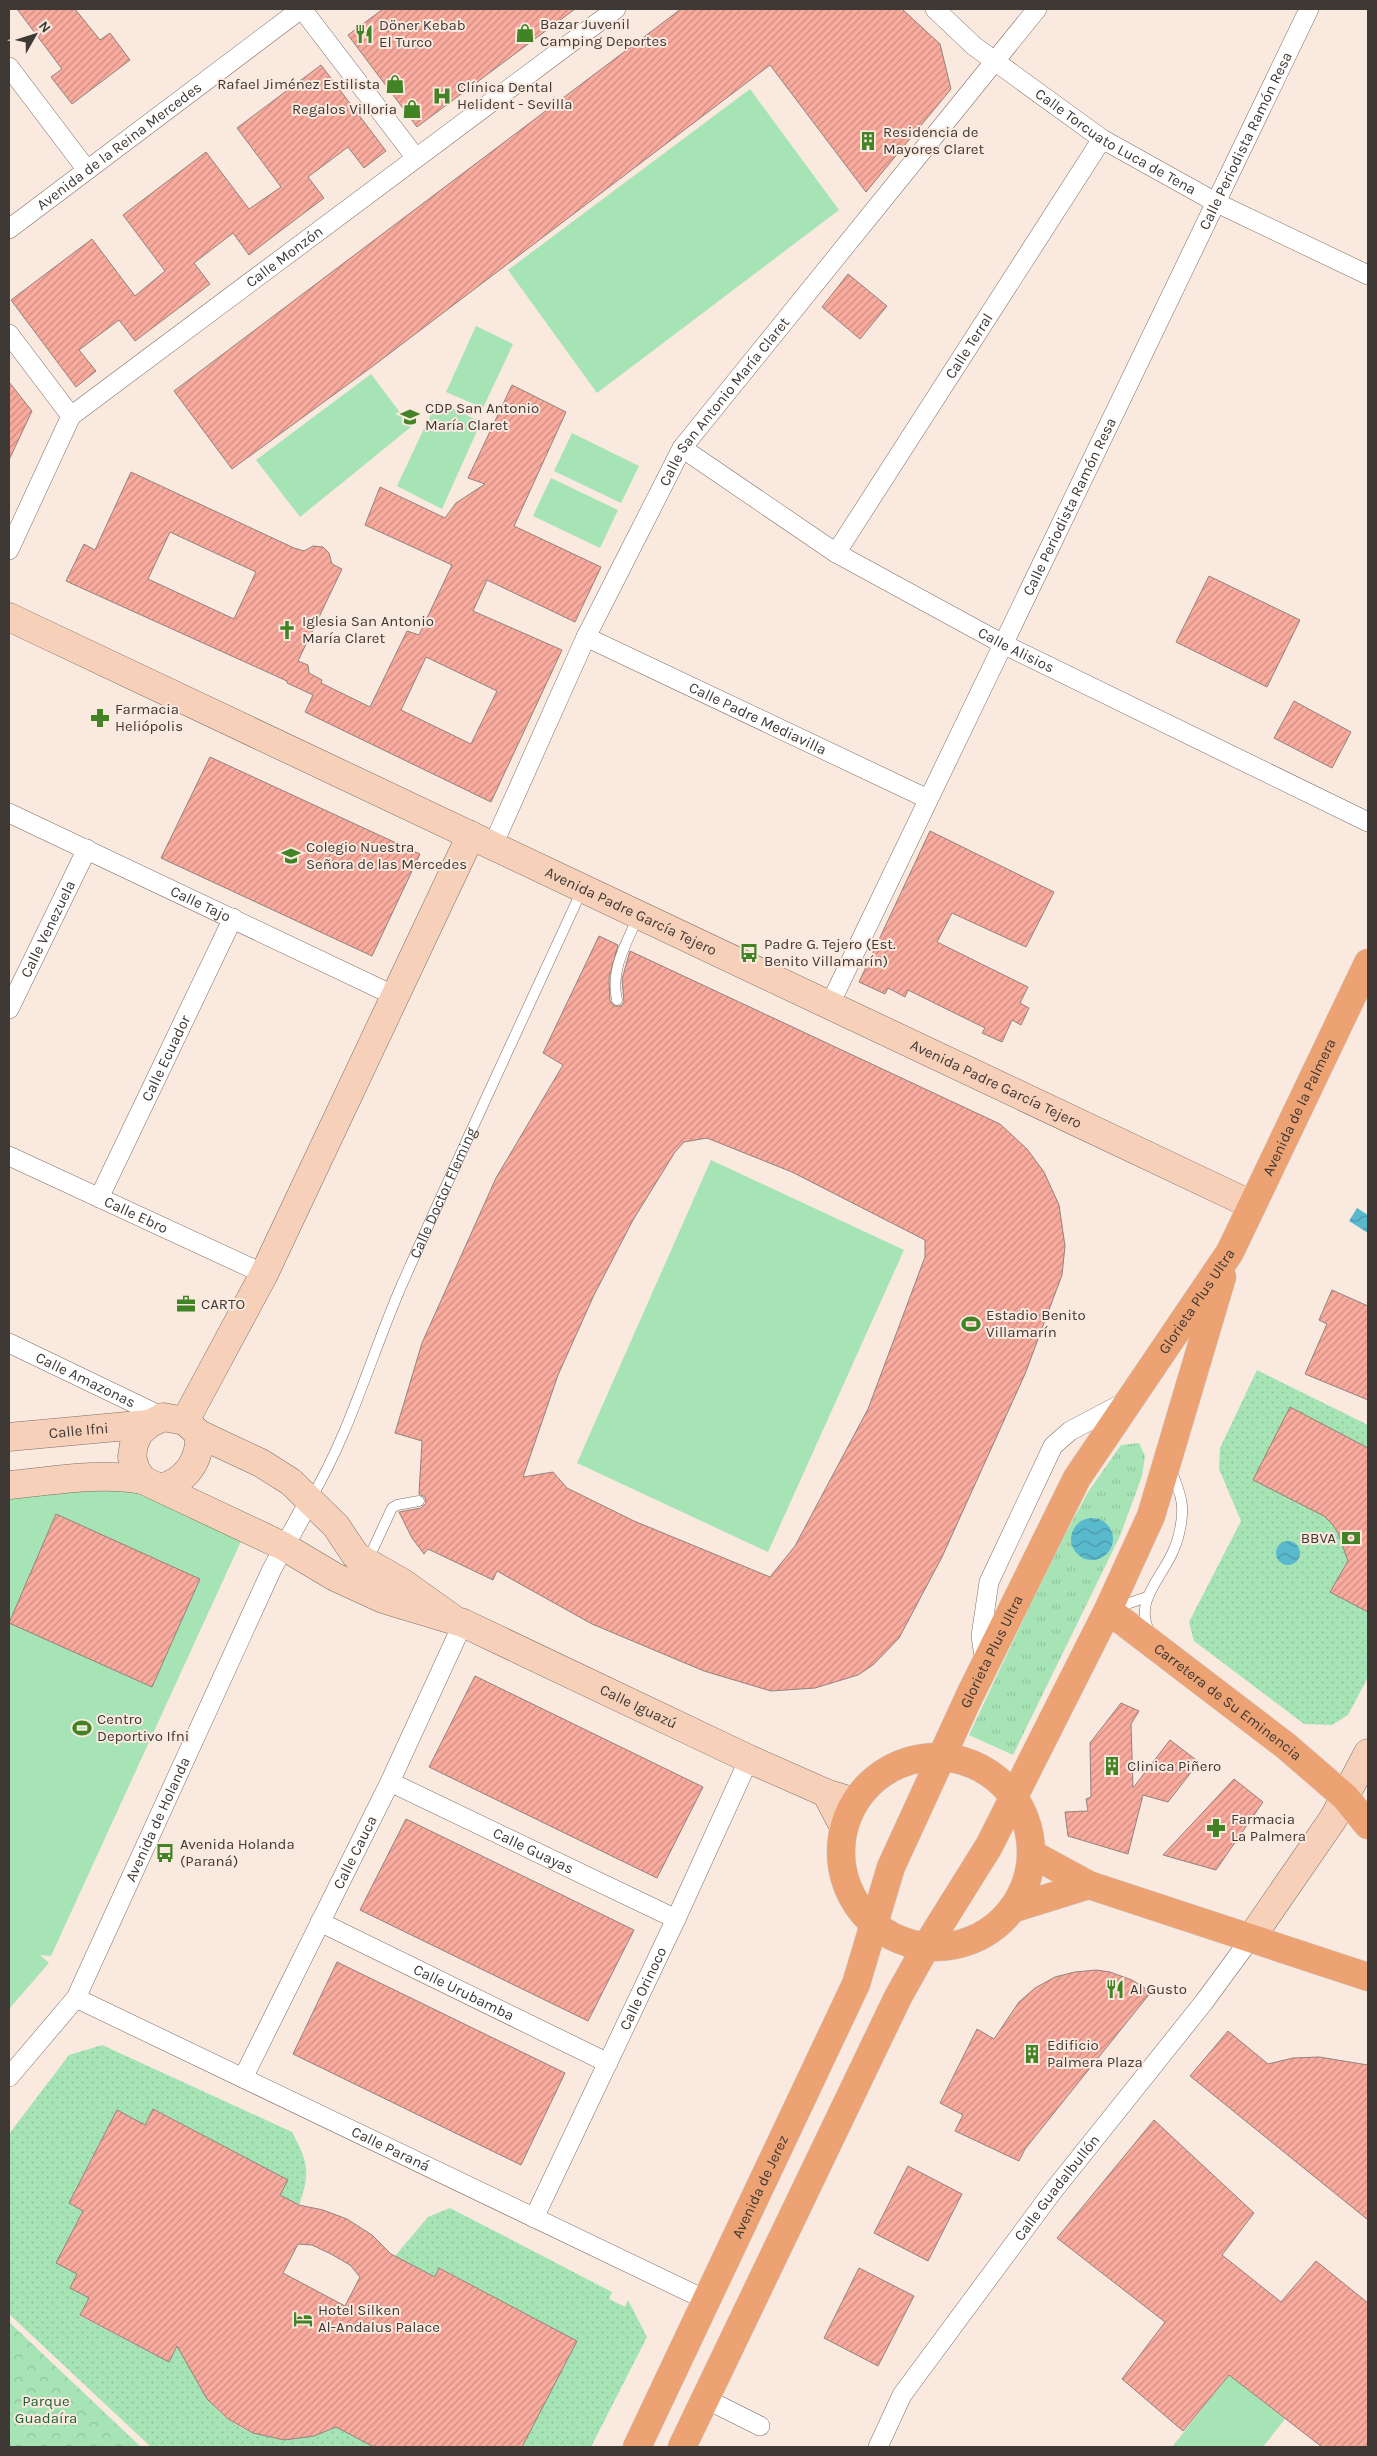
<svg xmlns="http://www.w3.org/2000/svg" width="1377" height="2456" font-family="Karla,sans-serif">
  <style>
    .grass { fill: url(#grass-tufts) }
    .park { fill: url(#park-crowns) }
    .garden { fill: url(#garden-dots) }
    .pitch { fill: #a6e4b6 }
    .water { fill: url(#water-waves) }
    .building { fill: url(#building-hatch); stroke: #94827e; fill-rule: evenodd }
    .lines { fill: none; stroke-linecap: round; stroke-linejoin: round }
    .lane-casing { stroke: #7d6f66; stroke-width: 11 }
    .street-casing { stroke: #7d6f66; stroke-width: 20 }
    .secondary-casing { stroke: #7d6f66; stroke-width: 29 }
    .primary-casing { stroke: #d1cfcf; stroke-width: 29 }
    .lane { stroke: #fff; stroke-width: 10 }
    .street { stroke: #fff; stroke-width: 19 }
    .secondary { stroke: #f6d0b8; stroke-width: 28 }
    .primary { stroke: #eca272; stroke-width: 28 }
    .labels { text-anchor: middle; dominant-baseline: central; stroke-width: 4; stroke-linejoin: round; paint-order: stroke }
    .poi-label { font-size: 15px; fill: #3f3935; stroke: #fae9df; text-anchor: start }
    .street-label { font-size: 15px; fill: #3f3935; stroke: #fae9df }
    .park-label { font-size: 15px; fill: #175f33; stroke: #fae9df }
  </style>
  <defs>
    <pattern id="grass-tufts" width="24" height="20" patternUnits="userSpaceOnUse" patternTransform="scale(1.25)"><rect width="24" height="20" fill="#a6e4b6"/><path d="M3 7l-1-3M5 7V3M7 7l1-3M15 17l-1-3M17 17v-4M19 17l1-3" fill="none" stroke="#90c49d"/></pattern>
    <pattern id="park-crowns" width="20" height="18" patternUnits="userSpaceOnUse" patternTransform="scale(1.25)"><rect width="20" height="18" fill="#a6e4b6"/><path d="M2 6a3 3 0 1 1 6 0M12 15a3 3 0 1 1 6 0" fill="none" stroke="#90c49d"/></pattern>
    <pattern id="garden-dots" width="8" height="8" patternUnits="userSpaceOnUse" patternTransform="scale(1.25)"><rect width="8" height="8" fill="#a6e4b6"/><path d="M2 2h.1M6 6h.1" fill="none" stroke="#90c49d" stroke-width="1.8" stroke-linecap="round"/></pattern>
    <pattern id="water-waves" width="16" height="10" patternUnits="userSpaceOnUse" patternTransform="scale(1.25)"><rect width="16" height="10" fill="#59b9cd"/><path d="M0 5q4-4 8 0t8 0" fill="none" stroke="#4b97a7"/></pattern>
    <pattern id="building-hatch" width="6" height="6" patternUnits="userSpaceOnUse" patternTransform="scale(1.25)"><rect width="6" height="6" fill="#f9ab9d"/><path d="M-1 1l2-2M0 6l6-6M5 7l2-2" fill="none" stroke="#cb8c81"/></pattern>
  </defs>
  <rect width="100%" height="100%" fill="#fae9df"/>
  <path class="grass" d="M1139,1443l6,13 -3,20 -22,60 -107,219 -44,-20 83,-176 36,-67 33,-47z"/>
  <path class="park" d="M9,2322l132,125h-132z"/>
  <path class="garden" d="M1257,1370l111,55v252l-20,38 -16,10 -28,-1 -110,-83 -5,-19 52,-101 -22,-52 1,-21z
    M102,2045l190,87c16,31 19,39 7,73l-19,-10 7,-15 -133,-71 -9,16 -28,-15 -48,93 14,8 -6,63 12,24 -9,18 89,46 9,-17c10,17 18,38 30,54 33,43 80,47 128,28l38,20h-223l-142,-133v-180l60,-79z
    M450,2208l162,84 -3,7 16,8 3,-7 19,37 -56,110h-69l55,-106 -137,-73 -5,9 -40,-21 33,-39z"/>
  <path class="pitch" d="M750,89l89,121 -242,183 -89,-123z
    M476,326l37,18 -30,64 -37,-16z
    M371,374l40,53 -111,90 -44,-57z
    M437,401l44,21 -39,87 -45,-23z
    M572,433l67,33 -18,37 -67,-32z
    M551,478l67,32 -18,38 -67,-32z
    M711,1160l193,90 -136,302 -191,-89z
    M128,1487l115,50 -192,419 -11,-1 9,8 -40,46v-514z
    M1229,2375l56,44 -22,28h-91z"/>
  <path class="water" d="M1357,1208l11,7v18l-19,-12z
    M1071 1539a21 21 0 1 1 42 0a21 21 0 1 1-42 0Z
    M1276 1553a12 12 0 1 1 24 0a12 12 0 1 1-24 0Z"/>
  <path class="building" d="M17,9h58l25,31 10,-7 20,27 -58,44 -21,-27 11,-8z
    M383,9h192l-158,118 -69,-92z
    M681,9h221l38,35 11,45 -85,103 -96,-127 -397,301 -141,103 -58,-78z
    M321,65l65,86 -22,17 -16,-21 -40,30 16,21 -53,40 -22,17 -16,-22 -39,30 16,21 -22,17 -53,40 -16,-21 -40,30 17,21 -20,16 -65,-87 81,-61 43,57 30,-25 -42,-56 83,-63 43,57 32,-22 -44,-59z
    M848,274l39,32 -27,33 -38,-32z
    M9,382l23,29 -23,49z
    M512,385l54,27 -52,114 87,41 -26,55 -88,-42 -14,31 89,39 -71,152 -186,-90 8,-17 -26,-12v-2l-221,-100 18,-37 11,6 36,-78 163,76 10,3 9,-5 10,1 6,6 3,11 10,5 -44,92 10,4 1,8 13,7 -1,3 49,24 37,-76 12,4 33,-70 -87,-40 15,-38 65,31 11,-15 29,-19 -17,-6zM170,532l86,40 -22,47 -86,-40zM426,657l71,34 -26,53 -70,-34z
    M1209,576l91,44 -33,67 -91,-45z
    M1294,701l57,31 -19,36 -58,-30z
    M210,757l210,97 -48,102 -211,-98z
    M930,831l124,61 -28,55 -74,-34 -15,29 91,45 -8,16 9,5 -8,17 -9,-5 -10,22 -20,-9 3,-5 -77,-38 -3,7 -17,-9 -3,6 -26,-12z
    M599,936l19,9 -9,33 1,23 4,5h7l3,-4 -2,-23 8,-28 370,173 27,25 17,23 15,33 6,41 -3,29 -37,99 -83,183 -43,81 -26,27 -15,10 -43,13 -44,3 -67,-20 -112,-47 -95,-53 -4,9 -65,-31 -4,5 -12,-16 -13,-26 22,-4 5,-5 -1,-6 -6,-3 3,-53 -27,-8 27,-90 74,-165 67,-113 -20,-12zM707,1138l85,34 133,68v17l-57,152 -73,137 -25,31 -136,-56 -67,-33 -14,-16 -30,5 35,-102 36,-80 39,-75 42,-68 9,-10z
    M1332,1290l36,16v94l-63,-26 22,-50 -8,-4z
    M1290,1407l78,41v164l-38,-20 18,-31 -10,-28 -6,-9 -8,-8 -71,-36z
    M56,1514l144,65 -48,108 -143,-64z
    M475,1676l228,111 -46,91 -228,-111z
    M1121,1703l18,8 -8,13 2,64 37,-48 29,22 -31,40 -25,-7 -15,59 -60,-18 -3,-24 23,-1 -2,-12 5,-2 -1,-54z
    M1234,1779l29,23 -47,68 -53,-15z
    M406,1819l228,111 -46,91 -228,-111z
    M337,1962l228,111 -44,92 -228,-111z
    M1096,1970l14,2 22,8 19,12 -126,157 -6,12 -64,-30 8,-16 -23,-12 37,-74 17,10 25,-37 16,-14 20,-11 20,-5z
    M1228,2031l40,33 25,-6 26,-1 49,8v155l-178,-144z
    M153,2109l135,71 -8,15 19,10 24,5 24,9 25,16 19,19 44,23 4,-9 138,73 -55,106h-148l-38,-20 -22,9 -30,4 -31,-7 -25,-14 -21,-20 -30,-53 -8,16 -89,-47 9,-17 -19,-10 7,-14 -21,-11 27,-52 -14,-8 48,-93 28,15zM298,2244l14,1 19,9 19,11 10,12 -15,29 -62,-33z
    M1154,2120l100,93 -32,42 59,47 35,-41 52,42v144h-46l-93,-72 -46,56 -61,-52 43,-57 -108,-84z
    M908,2166l54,28 -34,67 -54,-28z
    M859,2268l55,28 -36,70 -54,-28z"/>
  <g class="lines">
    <g class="lane-casing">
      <g id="lane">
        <path d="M617,1000c-7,-30 9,-56 21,-83"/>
        <path id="s1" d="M310,1500c39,-65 60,-141 90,-211 59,-134 121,-266 182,-399"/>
        <path d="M367,1562l25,-54 5,-3 22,-4"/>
        <path d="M1115,1608l32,-11"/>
        <path d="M1151,1634c-20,-32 13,-58 23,-85 5,-11 9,-31 8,-42 0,-12 -7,-26 -11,-38"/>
      </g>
    </g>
    <g class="street-casing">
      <g id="street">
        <path d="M302,9l114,149"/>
        <path id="s2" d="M935,9l39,37 128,93 115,64 151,72"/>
        <path d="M9,67l78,103"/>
        <path id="s3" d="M9,229l292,-220"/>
        <path d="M9,334l62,82"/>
        <path id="s4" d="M682,448l154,105 167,91 365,178"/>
        <path id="s5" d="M9,550l62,-134 545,-407"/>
        <path id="s6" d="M836,553l266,-414"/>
        <path id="s7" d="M586,637l342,162"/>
        <path id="s8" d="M9,813l384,182"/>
        <path id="s9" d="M493,845l93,-208 96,-189 355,-439"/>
        <path id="s10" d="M830,1004l479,-995"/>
        <path id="s11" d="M9,1009l78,-160"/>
        <path id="s12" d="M9,1156l255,118"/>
        <path id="s13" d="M99,1198l134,-280"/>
        <path id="s14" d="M9,1343l154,74"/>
        <path d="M985,1664l-4,-28 8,-54 64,-136 17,-15 57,-30"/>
        <path id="s15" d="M390,1782l286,137"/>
        <path id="s16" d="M320,1922l288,141"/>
        <path id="s17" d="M76,1998l630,302"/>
        <path id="s18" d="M9,2077l67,-79 196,-429 38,-69"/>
        <path id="s19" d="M243,2078l147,-296 73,-159"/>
        <path id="s20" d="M534,2218l142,-299 73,-160"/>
        <path d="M706,2399l54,27"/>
        <path id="s21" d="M878,2447l24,-52 151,-204 151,-189 47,-64"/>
      </g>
    </g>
    <g class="secondary-casing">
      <g id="secondary">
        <path id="s22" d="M9,617l1243,588"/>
        <path d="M185,1421l79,-147 207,-439"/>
        <path id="s23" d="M9,1437l140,-13"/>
        <path d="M9,1485c44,-4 91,-13 134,-5"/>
        <path d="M161,1488c25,-7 40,-28 38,-54"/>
        <path id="s24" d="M452,1618l-49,-35 -47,-27 -20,-30 -45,-44 -30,-19 -62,-29 -14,-13 -22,-4 -14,7 -10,9 -5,11 -2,13 4,13 7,10 140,66 52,31 48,22 80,24 286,136 77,34 29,9"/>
        <path d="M826,1793l18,34"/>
        <path d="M1251,1938l82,-119 35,-66"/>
      </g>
    </g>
    <g class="primary-casing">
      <g id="primary">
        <path id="s25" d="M1108,1610l178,136 59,51 23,28"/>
        <circle cx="936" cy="1852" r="95"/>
        <path d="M1032,1854l57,31 279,92"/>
        <path d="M1012,1909l77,-24"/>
        <path id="s26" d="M637,2447l219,-463 35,-117 78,-170 108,-219 153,-226 138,-289"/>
        <path d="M682,2447l216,-450 28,-50 63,-101 119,-236 43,-94 71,-239"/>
      </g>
    </g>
    <use href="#lane" class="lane"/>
    <use href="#street" class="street"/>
    <use href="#secondary" class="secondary"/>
    <use href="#primary" class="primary"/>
  </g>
  <defs>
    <g id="shop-bare" transform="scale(1.5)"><path d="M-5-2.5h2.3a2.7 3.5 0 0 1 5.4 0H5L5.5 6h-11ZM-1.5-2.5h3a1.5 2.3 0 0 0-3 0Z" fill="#428425" stroke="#fae9df" stroke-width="2.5" paint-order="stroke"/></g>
    <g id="restaurant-bare" transform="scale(1.5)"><path d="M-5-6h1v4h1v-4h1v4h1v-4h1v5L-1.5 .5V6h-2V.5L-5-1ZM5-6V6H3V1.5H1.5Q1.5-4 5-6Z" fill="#428425" stroke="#fae9df" stroke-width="2.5" paint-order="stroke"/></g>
    <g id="hospital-bare" transform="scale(1.5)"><path d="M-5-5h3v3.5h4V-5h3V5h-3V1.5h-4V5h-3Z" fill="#428425" stroke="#fae9df" stroke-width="2.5" paint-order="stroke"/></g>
    <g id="building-bare" transform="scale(1.5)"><path d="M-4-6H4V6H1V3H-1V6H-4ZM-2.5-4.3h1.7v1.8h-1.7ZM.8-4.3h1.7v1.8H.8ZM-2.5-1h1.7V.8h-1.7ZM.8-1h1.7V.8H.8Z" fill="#428425" stroke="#fae9df" stroke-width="2.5" paint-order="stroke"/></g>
    <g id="school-bare" transform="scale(1.5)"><path d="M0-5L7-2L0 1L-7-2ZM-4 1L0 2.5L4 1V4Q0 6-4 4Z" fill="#428425" stroke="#fae9df" stroke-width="2.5" paint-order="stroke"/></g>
    <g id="church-bare" transform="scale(1.5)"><path d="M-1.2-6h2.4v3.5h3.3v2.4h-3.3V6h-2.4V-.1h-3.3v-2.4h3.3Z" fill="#428425" stroke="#fae9df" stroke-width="2.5" paint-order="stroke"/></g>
    <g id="pharmacy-bare" transform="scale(1.5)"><path d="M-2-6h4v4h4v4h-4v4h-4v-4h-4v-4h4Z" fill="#428425" stroke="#fae9df" stroke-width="2.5" paint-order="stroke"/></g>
    <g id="bus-bare" transform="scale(1.5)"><path d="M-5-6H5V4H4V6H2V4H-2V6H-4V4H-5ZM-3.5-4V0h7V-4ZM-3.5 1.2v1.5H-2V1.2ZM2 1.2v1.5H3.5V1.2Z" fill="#428425" stroke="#fae9df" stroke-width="2.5" paint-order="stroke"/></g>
    <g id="office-bare" transform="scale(1.5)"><path d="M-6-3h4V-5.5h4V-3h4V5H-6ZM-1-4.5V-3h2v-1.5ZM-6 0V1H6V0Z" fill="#428425" stroke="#fae9df" stroke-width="2.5" paint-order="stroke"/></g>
    <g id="stadium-bare" transform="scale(1.5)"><path d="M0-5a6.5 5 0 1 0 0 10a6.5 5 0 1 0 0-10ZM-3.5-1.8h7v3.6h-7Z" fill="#428425" stroke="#fae9df" stroke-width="2.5" paint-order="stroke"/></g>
    <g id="bank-bare" transform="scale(1.5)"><path d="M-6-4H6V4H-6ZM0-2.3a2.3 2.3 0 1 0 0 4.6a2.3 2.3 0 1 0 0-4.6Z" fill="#428425" stroke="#fae9df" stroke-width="2.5" paint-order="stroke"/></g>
    <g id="hotel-bare" transform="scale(1.5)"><path d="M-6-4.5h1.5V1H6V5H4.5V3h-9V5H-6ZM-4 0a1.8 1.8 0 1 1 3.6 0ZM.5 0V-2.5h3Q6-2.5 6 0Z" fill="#428425" stroke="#fae9df" stroke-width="2.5" paint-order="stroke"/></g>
  </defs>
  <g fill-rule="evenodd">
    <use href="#shop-bare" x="525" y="33"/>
    <use href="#restaurant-bare" x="364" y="34"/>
    <use href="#shop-bare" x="395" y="84"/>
    <use href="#hospital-bare" x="442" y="96"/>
    <use href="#shop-bare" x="412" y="109"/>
    <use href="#building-bare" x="868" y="141"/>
    <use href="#school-bare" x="410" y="417"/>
    <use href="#church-bare" x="287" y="630"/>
    <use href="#pharmacy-bare" x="100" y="718"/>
    <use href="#school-bare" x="291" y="856"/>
    <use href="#bus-bare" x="749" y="953"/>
    <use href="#office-bare" x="186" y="1304"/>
    <use href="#stadium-bare" x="971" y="1324"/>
    <use href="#bank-bare" x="1351" y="1538"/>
    <use href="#stadium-bare" x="82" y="1728"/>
    <use href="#building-bare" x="1112" y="1766"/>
    <use href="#pharmacy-bare" x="1216" y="1828"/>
    <use href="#bus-bare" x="165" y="1853"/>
    <use href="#restaurant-bare" x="1115" y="1989"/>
    <use href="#building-bare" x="1032" y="2054"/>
    <use href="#hotel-bare" x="303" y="2319"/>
  </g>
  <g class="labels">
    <g class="poi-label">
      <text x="540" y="24">Bazar Juvenil<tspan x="540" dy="17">Camping Deportes</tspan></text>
      <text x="379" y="25">Döner Kebab<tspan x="379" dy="17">El Turco</tspan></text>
      <text x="380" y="84" text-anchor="end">Rafael Jiménez Estilista</text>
      <text x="457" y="87">Clínica Dental<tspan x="457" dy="17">Helident - Sevilla</tspan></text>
      <text x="397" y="109" text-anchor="end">Regalos Villoria</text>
      <text x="883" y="132">Residencia de<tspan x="883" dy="17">Mayores Claret</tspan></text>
      <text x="425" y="408">CDP San Antonio<tspan x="425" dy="17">María Claret</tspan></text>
      <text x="302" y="621">Iglesia San Antonio<tspan x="302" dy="17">María Claret</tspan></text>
      <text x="115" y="709">Farmacia<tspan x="115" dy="17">Heliópolis</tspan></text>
      <text x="306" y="847">Colegio Nuestra<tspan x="306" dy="17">Señora de las Mercedes</tspan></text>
      <text x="764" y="944">Padre G. Tejero (Est.<tspan x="764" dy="17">Benito Villamarín)</tspan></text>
      <text x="201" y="1304">CARTO</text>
      <text x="986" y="1315">Estadio Benito<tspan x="986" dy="17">Villamarín</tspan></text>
      <text x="1336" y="1538" text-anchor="end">BBVA</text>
      <text x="97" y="1719">Centro<tspan x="97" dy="17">Deportivo Ifni</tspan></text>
      <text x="1127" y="1766">Clinica Piñero</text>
      <text x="1231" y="1819">Farmacia<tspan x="1231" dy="17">La Palmera</tspan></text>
      <text x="180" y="1844">Avenida Holanda<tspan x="180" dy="17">(Paraná)</tspan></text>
      <text x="1130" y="1989">Al Gusto</text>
      <text x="1047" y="2045">Edificio<tspan x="1047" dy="17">Palmera Plaza</tspan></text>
      <text x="318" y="2310">Hotel Silken<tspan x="318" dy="17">Al-Andalus Palace</tspan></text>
    </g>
    <g class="street-label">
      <text stroke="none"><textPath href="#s2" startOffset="225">Calle Torcuato Luca de Tena</textPath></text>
      <text stroke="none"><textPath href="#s10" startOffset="958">Calle Periodista Ramón Resa</textPath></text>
      <text stroke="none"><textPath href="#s3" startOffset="138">Avenida de la Reina Mercedes</textPath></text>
      <text stroke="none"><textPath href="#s5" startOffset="414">Calle Monzón</textPath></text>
      <text stroke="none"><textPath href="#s6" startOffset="246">Calle Terral</textPath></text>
      <text stroke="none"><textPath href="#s9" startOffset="502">Calle San Antonio María Claret</textPath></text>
      <text stroke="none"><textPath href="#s10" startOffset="552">Calle Periodista Ramón Resa</textPath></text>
      <text stroke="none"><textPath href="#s4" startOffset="391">Calle Alisios</textPath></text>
      <text stroke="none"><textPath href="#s7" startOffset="190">Calle Padre Mediavilla</textPath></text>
      <text stroke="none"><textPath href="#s8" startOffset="212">Calle Tajo</textPath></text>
      <text stroke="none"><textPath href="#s22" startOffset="688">Avenida Padre García Tejero</textPath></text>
      <text stroke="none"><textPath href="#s11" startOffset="89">Calle Venezuela</textPath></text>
      <text stroke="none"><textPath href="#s13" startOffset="155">Calle Ecuador</textPath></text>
      <text stroke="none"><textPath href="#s22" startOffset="1092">Avenida Padre García Tejero</textPath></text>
      <text stroke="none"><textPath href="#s26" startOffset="1499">Avenida de la Palmera</textPath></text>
      <text stroke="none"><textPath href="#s1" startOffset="335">Calle Doctor Fleming</textPath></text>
      <text stroke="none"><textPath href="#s12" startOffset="140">Calle Ebro</textPath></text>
      <text stroke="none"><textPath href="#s26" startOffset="1279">Glorieta Plus Ultra</textPath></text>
      <text stroke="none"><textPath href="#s14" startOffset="85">Calle Amazonas</textPath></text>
      <text stroke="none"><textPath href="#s23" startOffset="70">Calle Ifni</textPath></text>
      <text stroke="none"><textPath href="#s26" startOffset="872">Glorieta Plus Ultra</textPath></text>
      <text stroke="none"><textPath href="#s25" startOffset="151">Carretera de Su Eminencia</textPath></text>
      <text stroke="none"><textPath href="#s24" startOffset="985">Calle Iguazú</textPath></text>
      <text stroke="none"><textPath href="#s18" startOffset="300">Avenida de Holanda</textPath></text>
      <text stroke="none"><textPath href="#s15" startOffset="159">Calle Guayas</textPath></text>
      <text stroke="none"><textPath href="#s19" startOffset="252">Calle Cauca</textPath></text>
      <text stroke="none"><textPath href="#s20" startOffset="254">Calle Orinoco</textPath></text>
      <text stroke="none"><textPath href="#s16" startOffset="160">Calle Urubamba</textPath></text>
      <text stroke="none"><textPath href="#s17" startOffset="349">Calle Paraná</textPath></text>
      <text stroke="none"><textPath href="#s26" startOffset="288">Avenida de Jerez</textPath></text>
      <text stroke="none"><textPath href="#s21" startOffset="316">Calle Guadalbullón</textPath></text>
    </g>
    <g class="park-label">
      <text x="46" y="2401">Parque<tspan x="46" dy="17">Guadaíra</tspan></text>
    </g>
  </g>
  <rect width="1377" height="2456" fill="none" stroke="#3f3935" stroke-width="20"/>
  <g transform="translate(35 35) rotate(51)" stroke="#fae9df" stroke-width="4" paint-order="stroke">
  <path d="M0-4L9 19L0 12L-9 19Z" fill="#3f3935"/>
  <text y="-8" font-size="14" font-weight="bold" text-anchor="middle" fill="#3f3935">N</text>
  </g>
</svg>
